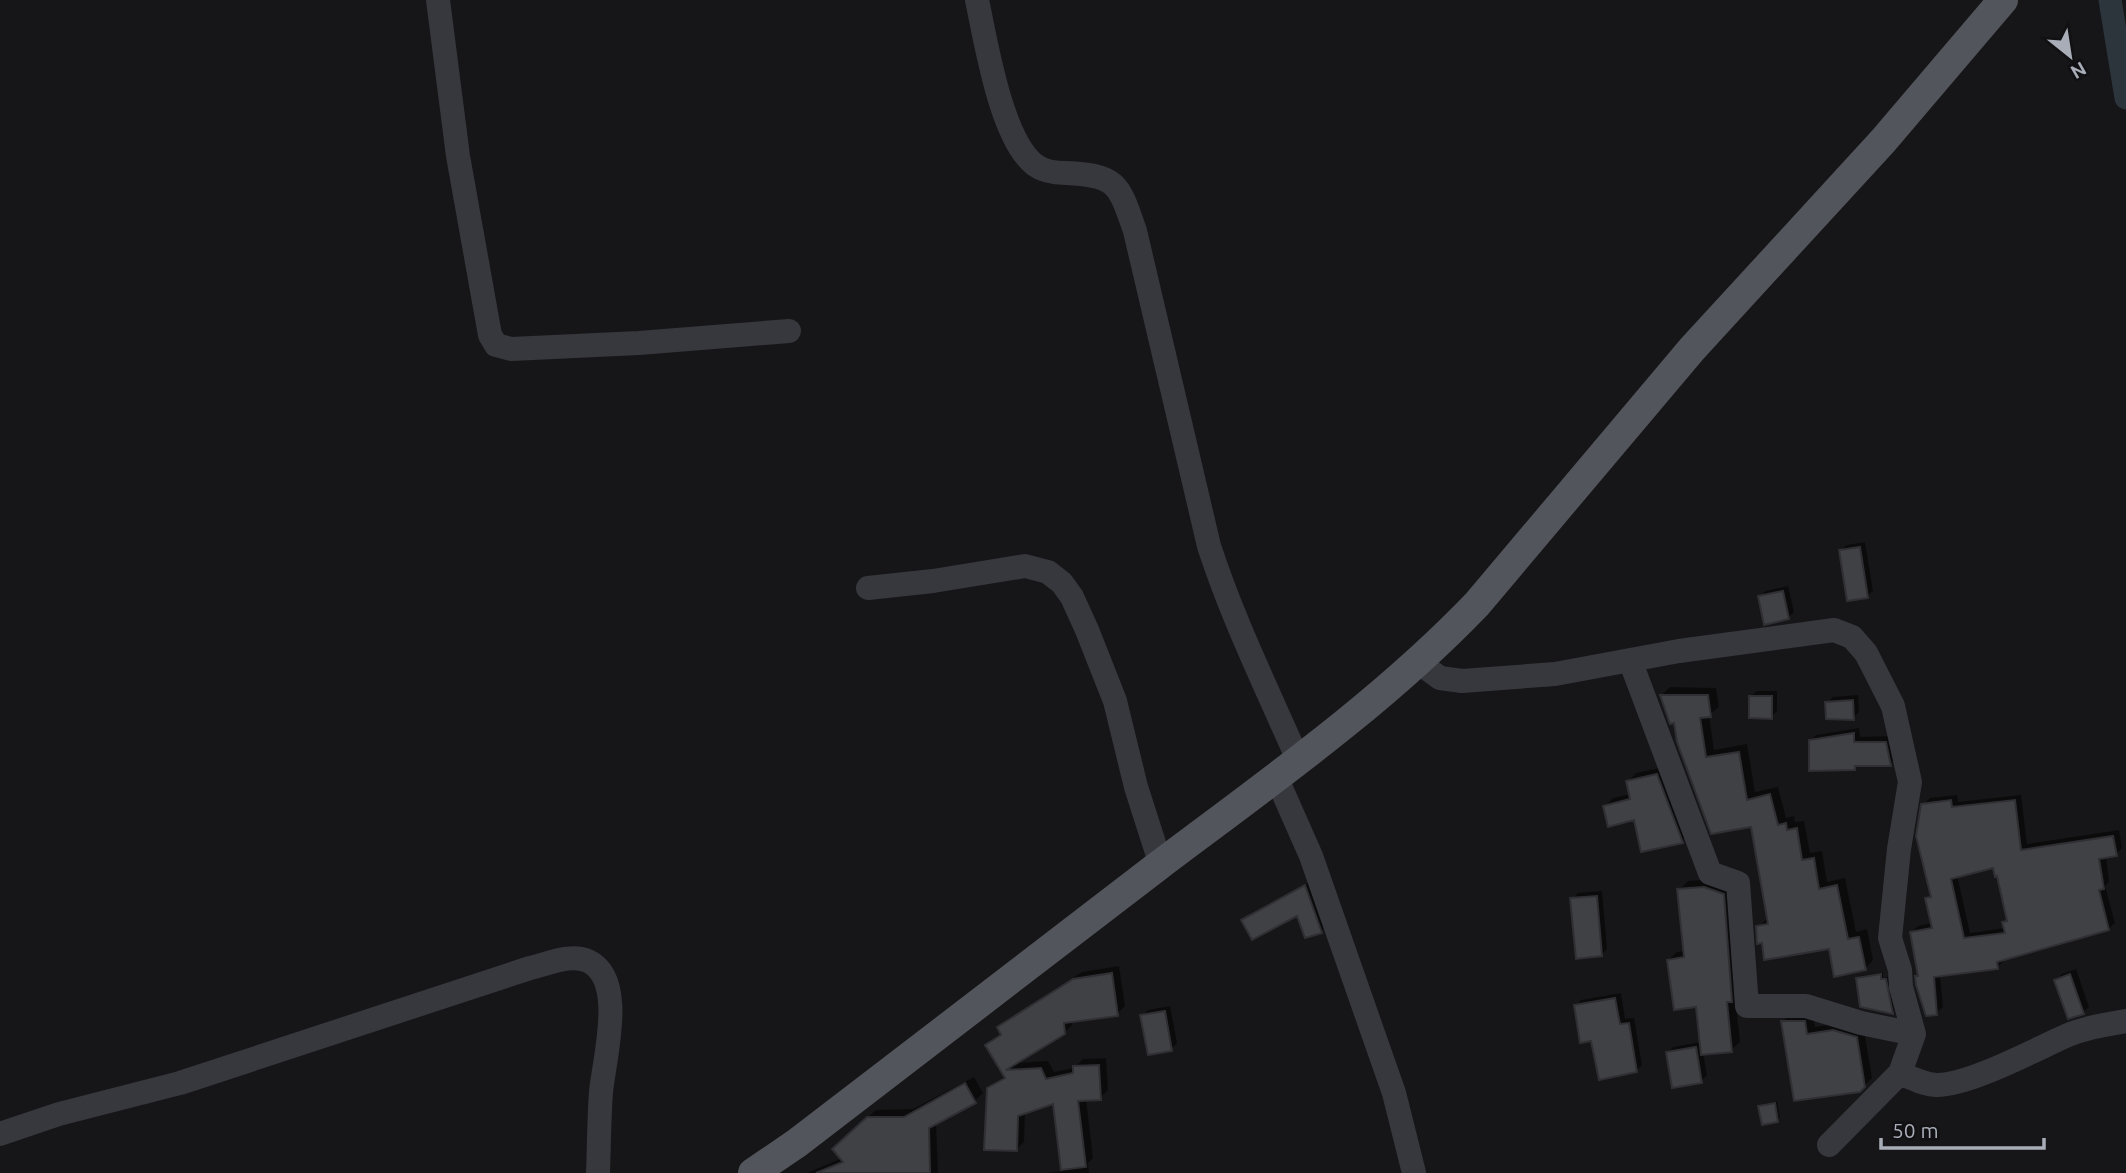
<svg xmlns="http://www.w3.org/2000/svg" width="2126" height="1173" font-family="Ubuntu,sans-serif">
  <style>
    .shadow { fill: #0007; fill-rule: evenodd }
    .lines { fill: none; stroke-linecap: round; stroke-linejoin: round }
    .canal { stroke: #2c353c; stroke-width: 23 }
    .building { fill: #404145; stroke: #303034; stroke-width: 2; fill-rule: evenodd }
    .minor { stroke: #37383d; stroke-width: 24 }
    .major { stroke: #53555c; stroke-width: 30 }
  </style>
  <rect width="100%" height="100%" fill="#161618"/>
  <path class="shadow" d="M1865,542l8,49 -6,5 -26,-46 6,-5z
    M1788,586l6,26 -6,6 -28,-22 6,-5z
    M1670,687l46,1 3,19 -10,8 5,35 33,-6 8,48 23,-5 8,31 8,-2 1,6 9,-1 6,32 12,-2 5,31 18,-4 11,54 11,-3 6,31 -8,9 -35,-22 -72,-20 10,-9 -15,-93 -78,-104 -4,1 -9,-27z
    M1757,691h20v20l-6,6 -20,-21z
    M1858,695l1,17 -6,6 -26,-15 6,-6z
    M1859,728l1,9 31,-1 5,22 -6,6h-31l-5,5 -43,-28 5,-6z
    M1665,767l25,66 -8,8 -46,-23 -31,-12 8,-8 18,-4 -3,-12 8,-9z
    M1957,795l1,7 63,-7 6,49 92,-14 3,18 -6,7 -10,1 3,26 -4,4 10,37 -7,6 -105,29 1,3 -7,6 -57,8 3,32 -7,6 -17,-38 -7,-43 6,-6 15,-3 -6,-24 5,-5 -9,-89 7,-7zM1995,866l13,52 -4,5 1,5 -35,5 -13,-58z
    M1713,879l19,6 3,111 5,46 -9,8 -28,3 4,22 -6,6 -33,-28 5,-6 28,-5 -3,-37 -30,-45 9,-8 8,-1 -6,-61 9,-9z
    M1311,881l15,45 -5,5 -23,-18 -55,7 5,-5z
    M1602,891l5,58 -5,5 -30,-55 6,-6z
    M1119,966l6,40 -8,8 -46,7 1,4 -8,8 -50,30 34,-2 6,11 20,-4 9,-9 23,-1 2,32 -8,8 -14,1 7,59 -5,5 1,10h-44l18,-2 -9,-69 -29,10 -1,30 -8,8 -28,-61 9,-8 9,-5 -19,-31 15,-12 -3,-6 7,-7 76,-48z
    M2076,969l13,38 -6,5 -27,-32 6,-6z
    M1883,972v6l5,-1 6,33 -2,2 -34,-34 2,-2z
    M1621,993l4,26 9,-1 8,47 -6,6 -44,-32 -16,-33 5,-6z
    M1170,1006l7,37 -6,6 -29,-33 6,-6z
    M1790,1014h23l2,13 27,-4 22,7 8,48 -13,13 -76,-70z
    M974,1077l9,16 -8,8 -39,21 2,51h-131l35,-15v-17l34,-31 37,-1z
    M1777,1101l3,17 -3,2 -17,-14 3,-2z"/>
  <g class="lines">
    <path class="canal" d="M2110,0l16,98"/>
  </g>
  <path class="building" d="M1860,547l8,51 -21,3 -8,-51z
    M1783,591l6,28 -25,6 -6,-29z
    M1660,695h48l3,22 -11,1 6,39 33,-5 8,48 23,-6 8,31 8,-2 1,7 10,-2 5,32 12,-2 5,31 18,-4 11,54 11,-2 7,33 -32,7 -5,-28 -65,11 -2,-17 -5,1 -1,-18 12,-2 -17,-97 -40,7 -34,-92 -3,-19 -4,1z
    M1749,696h23v23l-23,-1z
    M1853,700l1,20 -28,-1 -1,-17z
    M1854,733v9h32l5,24h-36v4l-46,1v-31z
    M1657,774l26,69 -42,9 -7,-32 -26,7 -5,-21 27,-7 -4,-18z
    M1951,800l1,7 63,-7 6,50 92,-14 4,20 -18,3 5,30 -5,1 10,40 -112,32 1,7 -64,8 3,38 -11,1 -10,-31 -1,-9h3l-8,-44 22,-4 -7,-30 6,-1 -15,-61 5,-32zM1993,868l2,9 2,-1 10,45 -5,1 3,11 -41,5 -13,-59z
    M1305,885l17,48 -17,5 -8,-22 -45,24 -11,-20z
    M1704,887l20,7 8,108h-5l5,50 -31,3 -5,-48 -22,3 -7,-50 17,-3 -7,-68z
    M1597,896l5,60 -26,3 -6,-61z
    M1112,973l6,43 -54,7 1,11 -59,36 35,-2 5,11 27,-6v-7l26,-1 2,35 -23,1 8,66 -25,3 -8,-66 -35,12 -1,35 -33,-1 3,-62 18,-10 -20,-33 16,-10 -4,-8 76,-48z
    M1881,974v5h5l7,35 -33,-7 -4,-29z
    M2070,974l14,40 -16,5 -14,-39z
    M1615,998l5,26 9,-1 8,49 -38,8 -8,-39 -11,2 -6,-38z
    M1165,1011l7,40 -24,4 -8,-40z
    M1781,1021h24l2,13 26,-4 24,7 8,50 -5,5 -66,9z
    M1696,1047l6,36 -30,5 -6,-36z
    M965,1083l11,20 -47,25 1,45h-114l27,-11 -11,-13 35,-32h37z
    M1775,1103l3,19 -16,3 -4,-19z"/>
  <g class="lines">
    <path class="minor" d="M438,0l20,156 32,179 6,10 15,4 128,-6 150,-12
      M977,0c9,42 24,139 58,165 8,6 21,8 31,8 52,2 53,12 69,58l74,315c24,74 59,145 90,216
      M868,588l65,-7 92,-15 23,6 14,11 10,14 15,33 28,71 21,86 25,78
      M1630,660l80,213 28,10 9,123h59l55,17 53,11
      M1418,662l22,16 22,3 93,-7 124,-23 155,-21 18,7 14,16 27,53 17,76 -11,67 -9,89 10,32 1,17 13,47 -14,39 -71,72
      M1277,779l34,77 83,237 20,80
      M1900,1073c11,5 23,11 36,12 32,1 100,-36 132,-50 18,-8 38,-10 58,-14
      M0,1134l59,-20 121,-31 350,-115c18,-4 41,-15 58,-7 39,18 16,98 13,131 -2,27 -2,54 -3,81"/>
    <path class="major" d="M753,1173l44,-30c120,-92 240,-185 361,-277 110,-83 223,-162 319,-262l215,-255 191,-208 120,-141"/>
  </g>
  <g transform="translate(2070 56) rotate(150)" stroke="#111113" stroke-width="5" paint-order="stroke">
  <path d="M0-5L12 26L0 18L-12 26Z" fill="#a8adb8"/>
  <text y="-10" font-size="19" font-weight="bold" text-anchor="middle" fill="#a8adb8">N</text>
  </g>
  <path d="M1881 1138v10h163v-10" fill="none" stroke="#a8adb8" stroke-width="3.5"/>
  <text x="1892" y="1138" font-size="21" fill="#a8adb8" stroke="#111113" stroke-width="5" paint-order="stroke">50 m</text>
</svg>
